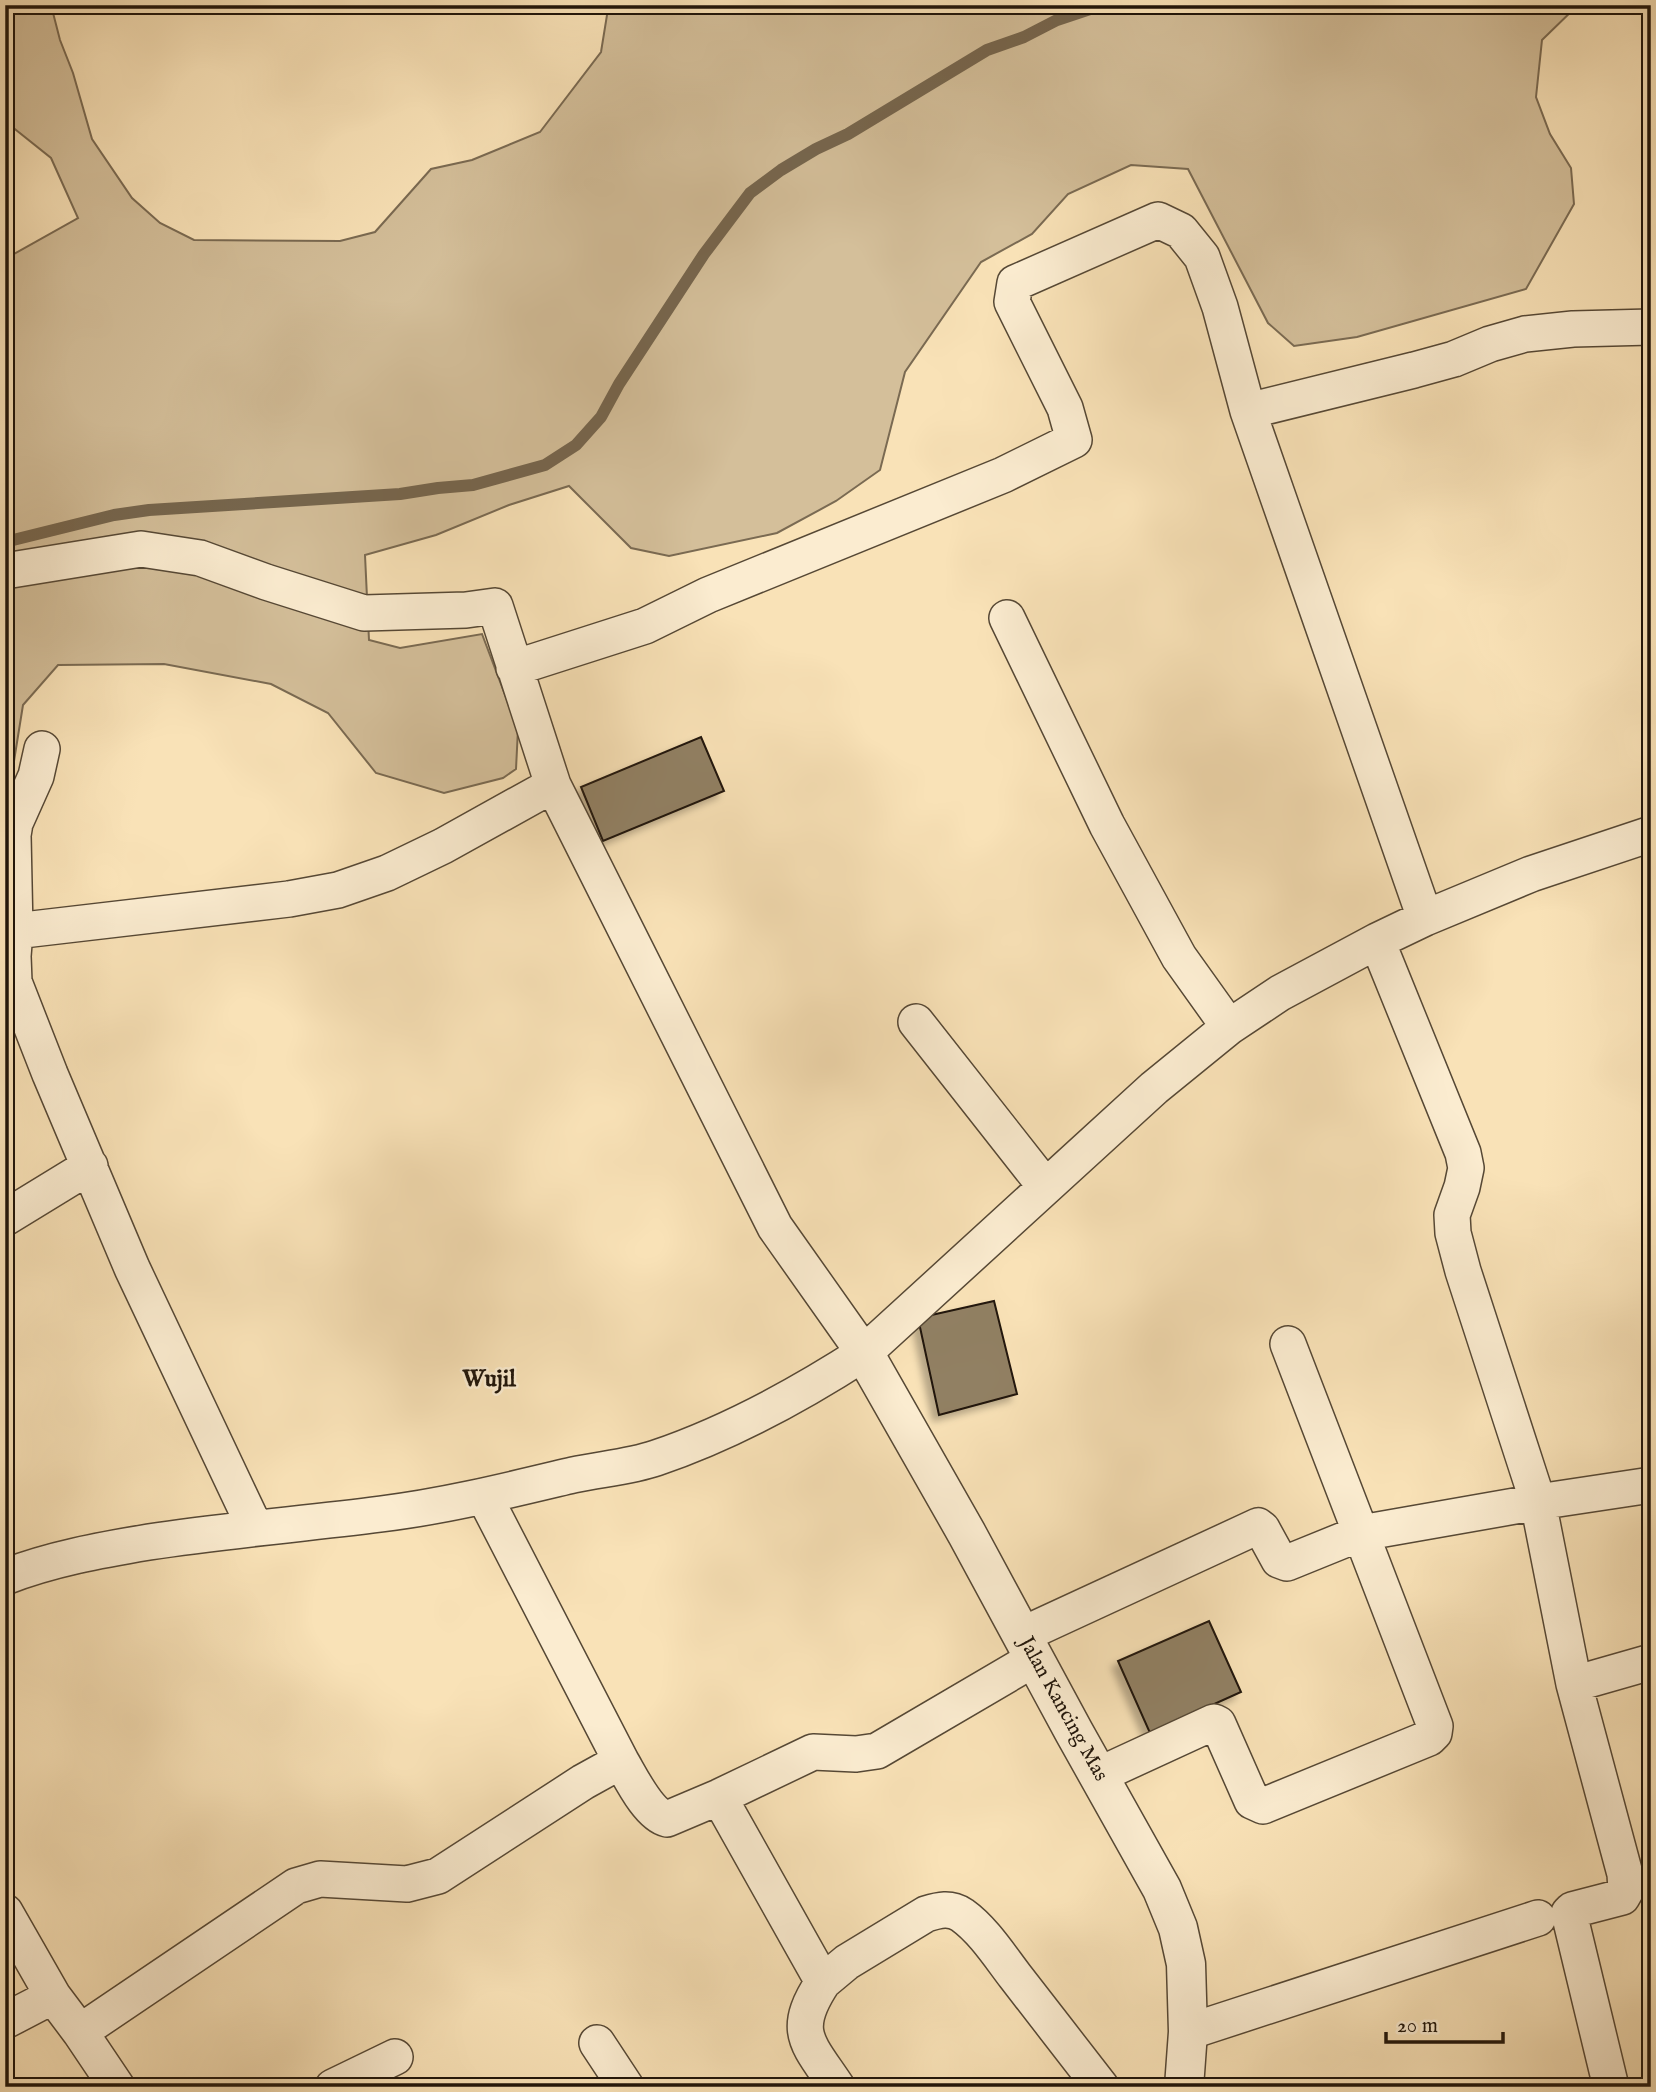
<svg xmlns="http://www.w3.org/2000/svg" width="1656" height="2092" font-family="'IM FELL English',serif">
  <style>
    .green { fill: #d4bf9a; stroke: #7a6a52; stroke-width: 2 }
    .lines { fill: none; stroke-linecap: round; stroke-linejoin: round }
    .stream { stroke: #76664e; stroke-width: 12 }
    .building { fill: #918064; stroke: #20150a; stroke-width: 2; filter: url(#shadow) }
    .minor-casing { stroke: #564835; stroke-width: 38 }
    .tertiary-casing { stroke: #564835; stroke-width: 41 }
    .minor { stroke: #fbecd0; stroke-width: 35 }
    .tertiary { stroke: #fbecd0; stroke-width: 38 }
    .labels { text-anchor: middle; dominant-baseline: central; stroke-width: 5; stroke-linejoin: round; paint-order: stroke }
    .street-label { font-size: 21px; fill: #20150a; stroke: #fbecd0 }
    .quarter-label { font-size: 24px; font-weight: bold; fill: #20150a; stroke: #fbecd0 }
  </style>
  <defs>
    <filter id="shadow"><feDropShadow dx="-6" dy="6" stdDeviation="3.5" flood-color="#0004"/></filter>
  </defs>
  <rect width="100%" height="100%" fill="#f9e2b7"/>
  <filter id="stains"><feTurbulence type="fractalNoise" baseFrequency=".00286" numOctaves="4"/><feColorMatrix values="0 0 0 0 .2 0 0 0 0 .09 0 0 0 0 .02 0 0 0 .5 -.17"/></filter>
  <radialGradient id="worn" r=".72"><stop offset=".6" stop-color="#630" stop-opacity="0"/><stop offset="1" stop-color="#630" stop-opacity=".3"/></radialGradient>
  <path class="green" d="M5,5h46l9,35 13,33 19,66 40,59 28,25 34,17 146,1 35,-9 56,-63 41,-9 68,-28 61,-80 6,-37 5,-10h966l-36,35 -6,57 14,37 21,34 3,36 -48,85 -169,48 -63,9 -26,-23 -80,-154 -57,-4 -63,29 -36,40 -51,28 -76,110 -25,98 -44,31 -59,32 -108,23 -38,-8 -62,-62 -60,19 -73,30 -71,20 4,85 31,8 82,-14 36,95 -2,40 -13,9 -59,15 -68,-20 -48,-60 -57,-29 -107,-20 -106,1 -35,40 -9,56 -9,10v-512l73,-41 -27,-60 -40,-32h-6z"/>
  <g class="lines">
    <path class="stream" d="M5,542l109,-27 35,-5 251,-16 38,-6 35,-3 72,-20 31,-20 25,-28 18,-33 85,-130 46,-61 31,-23 35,-21 32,-15 139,-84 37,-13 33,-17 45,-15"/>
  </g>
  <path class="building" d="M701,737l23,54 -121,50 -22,-54z
    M994,1301l23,93 -78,21 -21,-97z
    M1209,1621l32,71 -91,41 -32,-72z"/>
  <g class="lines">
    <g class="minor-casing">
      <path id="minor" d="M1248,411l166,-41 40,-11 36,-15 35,-10 48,-5 78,-2
        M5,571l136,-22 59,9 66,24 98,31 102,-3 29,-4 58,179
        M1007,618l100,207 72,132 50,70
        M514,668l131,-42 63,-31 295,-120 71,-35 -9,-32 -53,-106 3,-19 143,-63 23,11 21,26 18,50 28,104 177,507
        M15,931l-2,-96 2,-12 21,-47 6,-27
        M1377,941l86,212 3,15 -4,19 -10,28 1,18 10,38 75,231 36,182 51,190 1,16 -4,7 -50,13 -3,3 42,174
        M916,1022l129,164
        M5,1218l85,-52
        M255,1528l-123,-260 -82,-194 -36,-92 -1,-26 2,-25 274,-32 49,-9 49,-17 56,-27 110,-61 222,442 89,126
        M5,1577c46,-18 96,-27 144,-35 77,-12 155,-18 232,-28 65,-8 129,-24 192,-39 27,-6 57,-8 83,-17 74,-25 143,-63 208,-105l290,-265 75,-61 51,-34 97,-52 48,-23 106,-44 120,-40
        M1022,1635l236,-109 4,3 17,31 8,3 74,-30 177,-31 113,-17
        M1574,1684l77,-22
        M621,1761c10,17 27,53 46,58l52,-22 94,-45 43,2 21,-3 157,-92
        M1099,1775l115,-53 4,2 34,77 11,5 166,-68 5,-5 1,-7 -147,-382
        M719,1797l104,185 24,-20 79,-48c13,-4 24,-7 36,1 21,15 37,40 53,61 29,37 57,74 86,111
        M5,1912l48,84 27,36 216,-146 24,-7 87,5 31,-8 145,-94 38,-21 -137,-265
        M823,1982c-33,50 -15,61 14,105
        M5,2021l48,-25
        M80,2032l37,55
        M1188,2032l350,-114
        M597,2043l29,44
        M333,2087l62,-30"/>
    </g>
    <g class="tertiary-casing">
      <path id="tertiary" d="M864,1353l103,181 107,198 88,157 16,39 8,36 2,68 -4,55"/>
    </g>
    <use href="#minor" class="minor"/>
    <use href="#tertiary" class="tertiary"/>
  </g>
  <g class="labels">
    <g class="street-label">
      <text transform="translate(1063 1709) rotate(61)">Jalan Kancing Mas</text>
    </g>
    <g class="quarter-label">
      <text x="489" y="1379">Wujil</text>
    </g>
  </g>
  <rect width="1656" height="2092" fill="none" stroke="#f9e2b7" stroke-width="28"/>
  <rect x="7" y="7" width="1642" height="2078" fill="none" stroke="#20150a" stroke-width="3.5"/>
  <rect x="14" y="14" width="1628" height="2064" fill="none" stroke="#20150a" stroke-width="2"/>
  <path d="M1386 2032v10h117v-10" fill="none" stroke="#20150a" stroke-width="3.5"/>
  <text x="1397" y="2032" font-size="21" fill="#20150a" stroke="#fbecd0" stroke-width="5" paint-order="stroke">20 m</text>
  <rect width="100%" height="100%" filter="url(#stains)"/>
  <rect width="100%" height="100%" fill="url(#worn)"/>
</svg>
